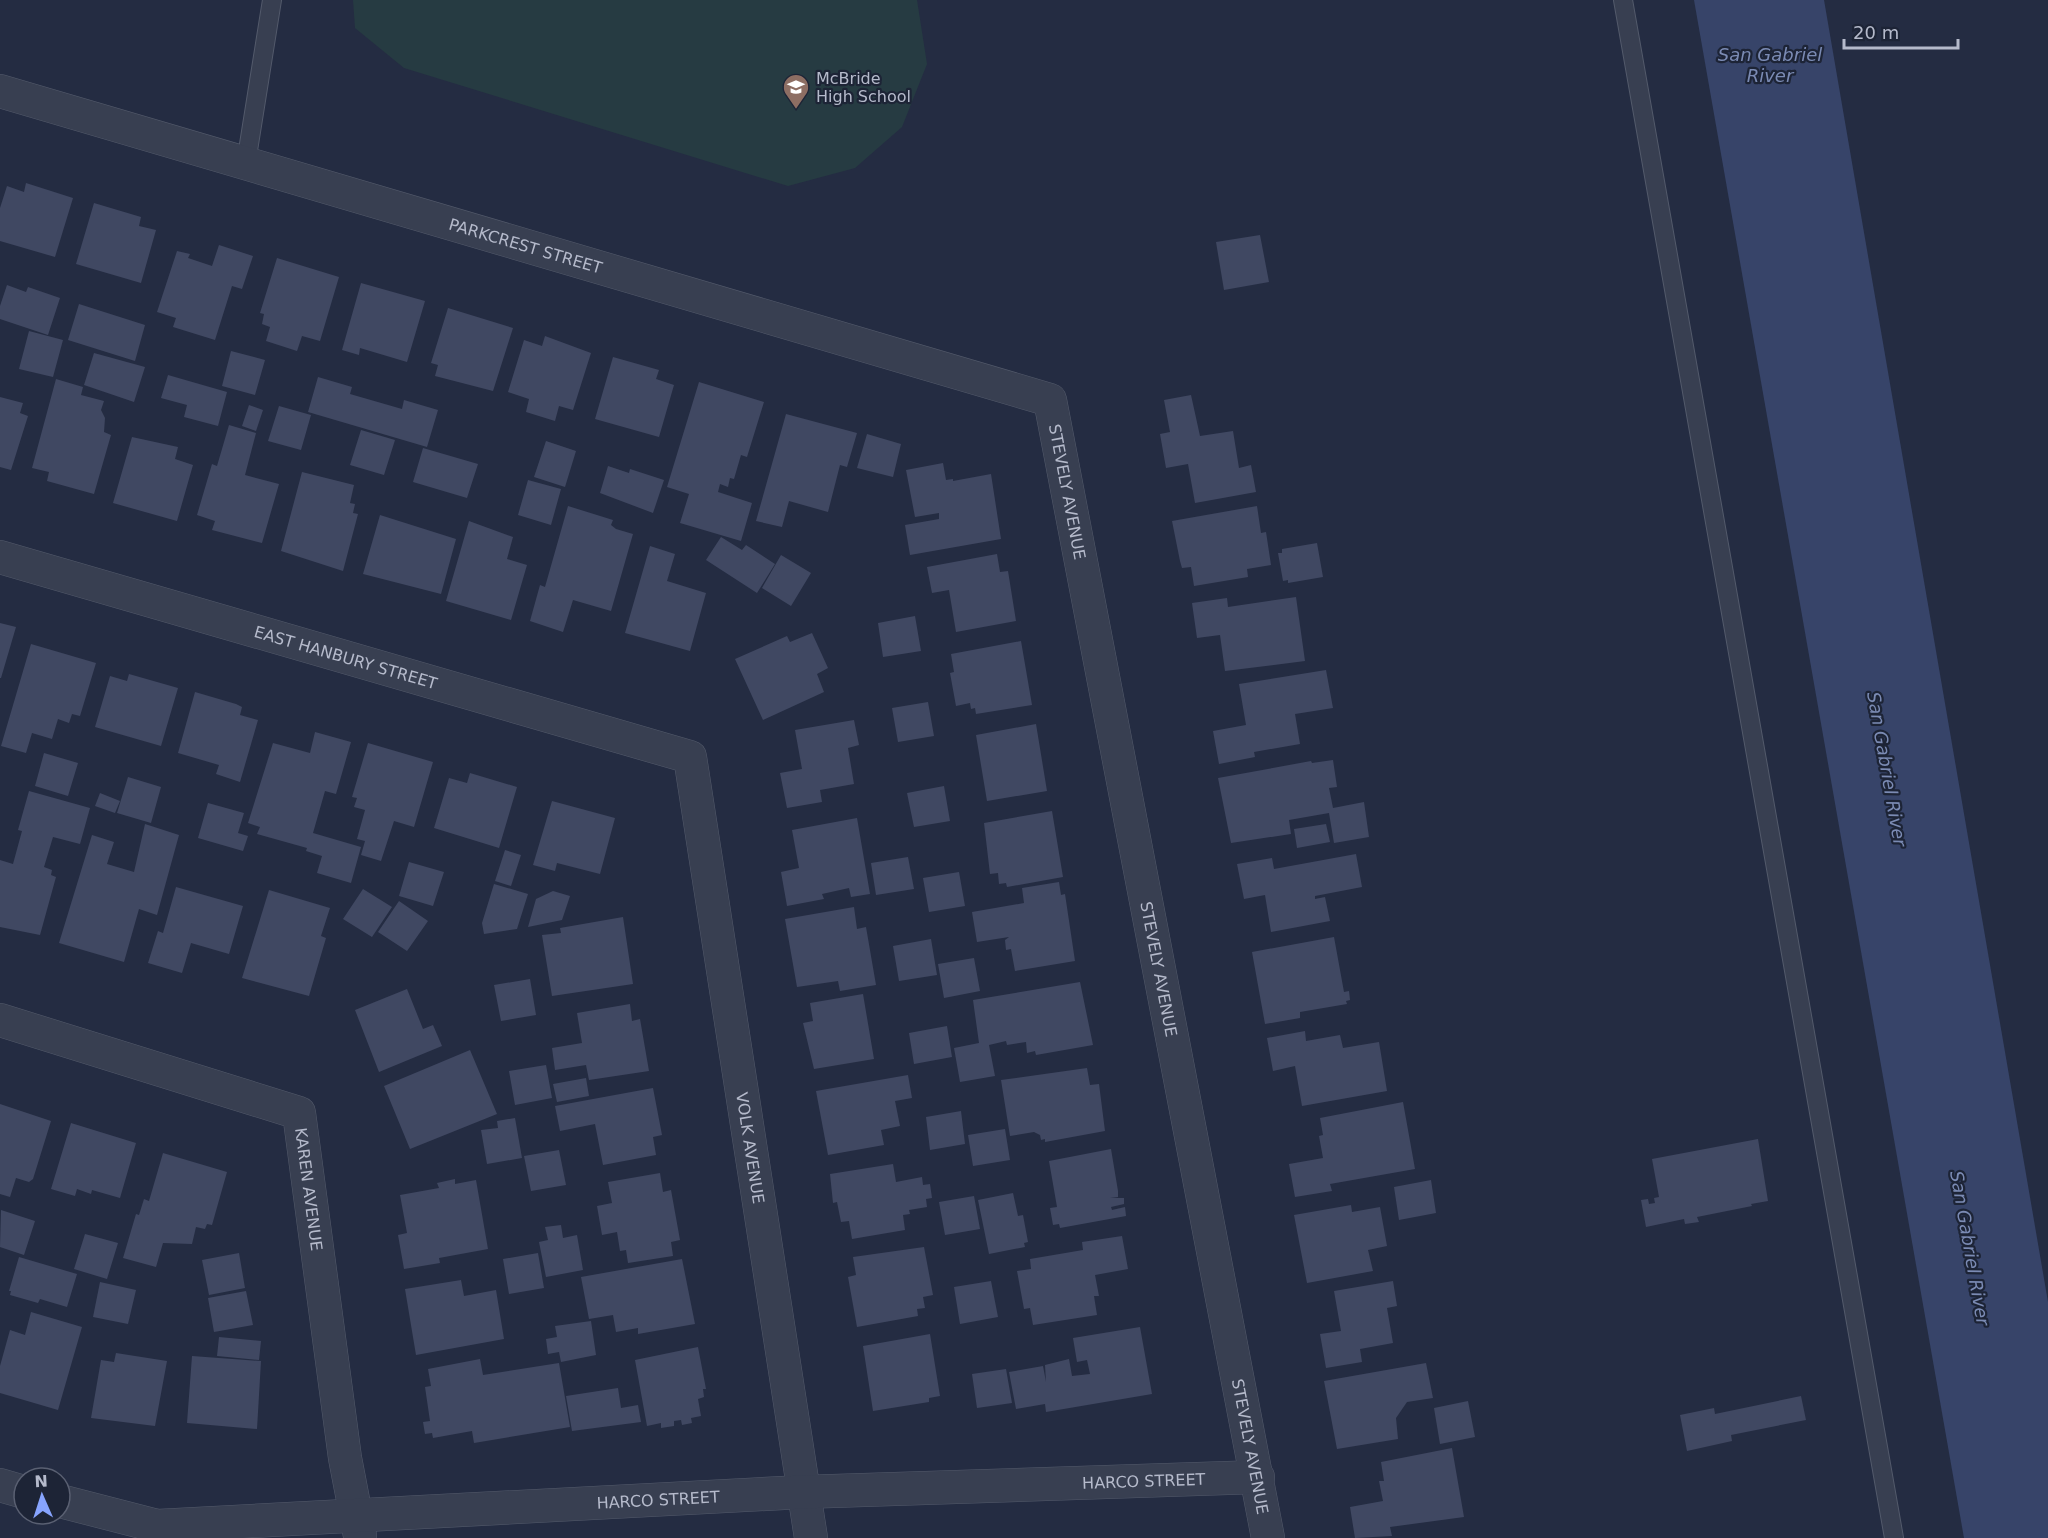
<svg xmlns="http://www.w3.org/2000/svg" width="2048" height="1538" font-family="'DejaVu Sans',sans-serif">
  <style>
    .grass { fill: #263b42 }
    .water { fill: #374469 }
    .building { fill: #404862 }
    .lines { fill: none; stroke-linecap: round; stroke-linejoin: round }
    .service-casing { stroke: #535a6b; stroke-width: 20 }
    .minor-casing { stroke: #535a6b; stroke-width: 34 }
    .service { stroke: #383f51; stroke-width: 18 }
    .minor { stroke: #383f51; stroke-width: 33 }
    .labels { text-anchor: middle; dominant-baseline: central; stroke-width: 4.5; stroke-linejoin: round; paint-order: stroke }
    .poi-label { font-size: 16px; fill: #b5bacb; stroke: #1d2436; text-anchor: start }
    .street-label { font-size: 16px; fill: #b5bacb; stroke: #1d2436 }
    .water-label { font-size: 18px; font-style: italic; fill: #7b8bb4; stroke: #1d2436 }
  </style>
  <rect width="100%" height="100%" fill="#242c42"/>
  <path class="grass" d="M353,0h564l10,64 -25,63 -47,41 -67,18 -384,-118 -49,-40z"/>
  <path class="water" d="M1694,0h130l224,1302v236h-84z"/>
  <path class="building" d="M26,183l47,15 -18,59 -55,-16v-33l7,-22 17,6z
    M94,203l47,14 -2,9 17,4 -15,53 -65,-19z
    M1260,235l9,47 -45,8 -8,-48z
    M219,245l34,11 -11,33 -10,-3 -17,54 -42,-13 3,-9 -19,-6 20,-61 13,3 -2,4 24,8z
    M277,258l62,19 -19,64 -18,-5 -5,15 -31,-10 4,-14 -8,-3 2,-10 -4,-1z
    M361,283l64,18 -18,61 -47,-14 -1,7 -17,-5z
    M7,285l19,7 2,-5 32,11 -12,37 -48,-16v-13z
    M79,304l66,21 -10,36 -67,-21z
    M448,308l65,20 -20,63 -58,-15 3,-11 -7,-2z
    M29,331l34,9 -10,37 -34,-8z
    M545,336l46,17 -18,57 -14,-4 -4,15 -29,-9 3,-13 -21,-7 16,-52 18,6z
    M231,351l34,9 -10,35 -33,-9z
    M94,353l51,14 -11,35 -50,-17z
    M613,357l46,13 -3,9 18,6 -15,52 -64,-18z
    M168,375l59,17 -9,34 -34,-9 3,-12 -26,-7z
    M318,377l34,10 -2,7 52,15 2,-9 34,10 -11,37 -119,-35z
    M56,379l27,8 -2,8 23,6 -3,9 4,8 -1,14 7,3 -17,59 -47,-13 2,-9 -17,-4z
    M699,382l65,20 -17,55 -6,-2 -7,24 -4,-1 -2,9 -8,-3 -2,8 34,11 -11,38 -61,-18 9,-29 -22,-7z
    M1191,395l9,41 33,-5 6,37 12,-3 5,27 -61,11 -7,-39 -22,4 -6,-34 10,-2 -6,-32z
    M0,397l23,6 -3,10 8,3 -17,54 -11,-3z
    M249,405l14,5 -7,21 -14,-5z
    M279,406l32,9 -10,35 -33,-9z
    M786,414l71,19 -10,34 -7,-2 -12,47 -39,-11 -7,26 -26,-6z
    M229,425l27,8 -11,42 34,9 -17,59 -50,-13 3,-9 -18,-6 15,-51 5,2z
    M361,430l34,10 -11,35 -34,-10z
    M867,434l34,10 -8,33 -36,-9z
    M132,437l46,10 -3,12 18,6 -16,56 -64,-18z
    M546,441l30,10 -11,36 -31,-10z
    M423,448l55,16 -11,34 -54,-16z
    M943,463l3,17 7,-1v2l38,-7 10,65 -91,16 -5,-30 34,-6v-6l-24,4 -9,-47z
    M608,466l21,7 1,-4 34,11 -11,33 -53,-20z
    M302,472l52,13 -4,18 5,1 -2,9 5,1 -15,57 -62,-20z
    M528,480l33,9 -10,36 -33,-10z
    M568,506l45,14 -2,5 5,4 17,5 -22,77 -38,-11 -10,32 -33,-11 10,-36 5,2z
    M1257,506l4,27 5,-1 5,33 -24,4 1,8 -54,9 -3,-19 -9,1 -2,-7 -8,-40z
    M380,515l76,24 -15,55 -78,-20z
    M469,521l44,16 -6,22 20,6 -16,55 -65,-19z
    M721,537l21,13 4,-5 29,19 -18,29 -51,-33z
    M1317,543l6,34 -35,6v-3l-5,1 -5,-28h4v-4z
    M650,546l25,8 -8,27 39,12 -16,58 -65,-18z
    M997,554l3,18 8,-1 8,50 -60,11 -7,-42 -17,3 -5,-26z
    M781,555l30,18 -20,33 -29,-18z
    M1296,597l9,64 -80,10 -5,-36 -23,3 -5,-35 35,-5 1,9z
    M915,616l6,35 -38,6 -5,-34z
    M0,623l16,4 -15,51h-1z
    M812,633l16,35 -11,6 7,18 -61,28 -28,-61 52,-23 3,6z
    M1021,641l11,64 -56,9 -1,-6 -4,1 -1,-6 -14,3 -6,-33 4,-1 -3,-18z
    M31,644l65,19 -16,53 -8,-2 -3,9 -11,-4 -6,20 -20,-6 -6,20 -25,-7z
    M1326,670l7,38 -38,6 5,30 -46,8 1,5 -36,7 -6,-33 33,-6 -7,-41z
    M129,674l49,14 -17,58 -66,-19 15,-51 17,5z
    M195,692l41,12 6,3 -2,8 18,5 -18,62 -24,-8 3,-9 -41,-12z
    M928,702l6,34 -36,6 -6,-34z
    M854,720l5,25 -11,3 6,36 -34,6 2,12 -35,6 -7,-35 22,-4 -7,-39z
    M1036,724l11,67 -60,10 -11,-66z
    M315,732l36,10 -15,52 -11,-3 -12,42 48,14 -10,36 -34,-10 5,-17 -16,-5 1,-3 -50,-14 3,-7 -12,-4 25,-80 37,10z
    M368,743l65,19 -19,65 -20,-6 -13,40 -20,-6 4,-14 -8,-2 8,-29 -11,-3 3,-9 -5,-1z
    M44,753l34,10 -10,33 -33,-10z
    M1333,760l4,27 -8,1 4,20 31,-6 5,35 -35,6 -5,-30 -40,7 2,14 -60,9 -13,-65 93,-17 1,2z
    M470,773l47,14 -18,61 -65,-20 15,-50 18,5z
    M128,777l33,10 -10,36 -34,-10z
    M944,786l6,35 -36,6 -7,-34z
    M29,791l61,17 -10,36 -27,-7 -9,30 8,3 -1,5 5,2 -16,58 -40,-8v-67l13,4 9,-33 -4,-1z
    M100,793l20,8 -5,12 -20,-7z
    M552,801l63,17 -15,56 -43,-11 -2,8 -22,-6z
    M208,803l36,10 -6,20 10,3 -5,15 -45,-13z
    M1052,811l11,66 -56,10 -1,-4 -7,1 -1,-11 -8,1 -6,-51z
    M857,818l13,76 -19,3 -2,-9 -27,6 2,5 -37,7 -6,-34 18,-4 -7,-38z
    M145,824l34,11 -22,80 -18,-6 -15,53 -65,-19 33,-108 22,7 -7,22 27,8z
    M1326,824l4,18 -33,6 -3,-19z
    M505,850l16,5 -10,31 -16,-5z
    M1356,854l6,33 -47,9v3l10,-2 5,24 -59,11 -6,-37 -21,4 -7,-35 35,-6 2,11z
    M908,857l6,32 -38,6 -5,-32z
    M409,862l35,10 -11,34 -34,-10z
    M959,872l6,34 -36,6 -6,-34z
    M1059,882l2,13 4,-1 10,67 -60,10 -4,-22 -5,1 -1,-10 4,-3 -32,5 -5,-30 52,-9 -2,-15z
    M494,884l34,10 -11,35 -33,5 -2,-11z
    M176,887l67,19 -14,48 -38,-11 -9,30 -34,-10 10,-32 5,2z
    M363,889l29,18 -20,30 -29,-18z
    M269,890l61,18 -9,28 5,2 -17,58 -67,-18z
    M553,891l17,5 -8,24 -34,7 8,-28z
    M399,901l29,20 -21,30 -29,-19z
    M854,907l3,22 9,-2 10,58 -36,6 -2,-10 -41,6 -12,-68z
    M623,917l10,67 -81,12 -10,-61 19,-2 -1,-5z
    M1334,937l10,55 5,-1 1,9 -4,1 1,3 -47,8v6l-35,6 -13,-72z
    M931,939l6,36 -38,6 -6,-35z
    M974,958l6,33 -36,7 -6,-34z
    M530,979l6,36 -35,6 -7,-36z
    M1080,982l13,63 -57,10 -1,-4 -8,2 -1,-11 -19,3 -1,-4 -17,4 6,31 -35,6 -6,-34 25,-5 -6,-43z
    M407,989l16,40 10,-4 9,21 -63,26 -24,-62z
    M863,994l11,65 -60,10 -11,-46 10,-2 -3,-18z
    M630,1004l2,17 8,-2 9,52 -60,9 -3,-15 -31,5 -3,-22 30,-5 -5,-30z
    M947,1026l5,31 -38,7 -5,-31z
    M1305,1031l1,10 34,-6 3,13 36,-6 8,49 -85,15 -7,-40 -22,5 -6,-33z
    M470,1050l27,64 -87,35 -26,-63z
    M546,1065l6,33 -37,7 -6,-34z
    M1087,1068l3,17 9,-1 6,47 -60,11v-3l-4,1 -1,-5 -6,-3 -24,4 -9,-56z
    M908,1075l4,23 -17,3 5,25 -19,4 3,15 -56,10 -12,-64z
    M586,1078l3,18 -32,6 -4,-18z
    M653,1088l9,47 -9,2 3,18 -53,10 -8,-41 -35,7 -5,-25z
    M1403,1102l12,67 -85,15 2,7 -37,6 -6,-33 34,-6 -4,-22 4,-1 -3,-17z
    M0,1104l51,17 -18,58 -4,3 -13,-4 -6,19 -10,-3z
    M961,1111l4,33 -35,6 -4,-33z
    M515,1118l7,40 -35,6 -6,-34 17,-2 -1,-7z
    M71,1123l65,20 -16,55 -28,-8 -1,4 -14,-5 -2,7 -24,-7z
    M1005,1129l5,31 -37,6 -5,-31z
    M1758,1139l10,62 -17,3 1,2 -55,11 2,5 -14,2 -1,-5 -38,8 -5,-27 7,-1 1,5 6,-1 -1,-5 5,-1 -7,-38z
    M1111,1149l7,42v6l-8,1h14v6l-13,3 1,3 13,-3 1,9 -66,12 -1,-4 -6,1 -3,-17 7,-1 -8,-46z
    M559,1150l7,35 -35,6 -7,-35z
    M163,1153l64,19 -15,53 -5,-1 -2,5 -9,-2 -4,17 -29,-1 -7,24 -33,-9 13,-44 3,1 5,-16 5,2z
    M893,1164l3,18 26,-5 1,8 7,-1 2,14 -6,1 1,8 -18,3 1,4 -7,1 2,15 -53,9 -3,-18 -8,1 -4,-20 -4,1 -3,-29z
    M660,1173l3,19 8,-2 9,50 -9,2 2,14 -45,7 -2,-13 -6,1 -3,-19 -15,3 -5,-29 15,-3 -4,-21z
    M455,1179v5l21,-4 12,69 -49,9 1,5 -36,6 -6,-34 9,-2 -7,-38 39,-7 -2,-5z
    M1431,1180l5,33 -37,7 -5,-33z
    M1013,1193l5,23 5,-1 5,27 -4,1 1,4 -36,7 -11,-54z
    M974,1196l6,33 -35,6 -6,-33z
    M1351,1205l1,7 28,-5 7,39 -19,4 5,21 -66,12 -13,-68z
    M1,1210l34,11 -11,34 -24,-8z
    M561,1225l2,13 14,-3 6,35 -37,7 -7,-35 9,-2 -3,-13z
    M85,1234l33,9 -11,36 -33,-10z
    M1122,1236l6,33 -33,6 4,21h-5l3,19 -64,10 -3,-17 -6,1 -7,-38 14,-2 -1,-10 53,-9 -1,-8z
    M924,1247l9,48 -10,2 2,11 -8,1 1,7 -61,11 -9,-50 8,-2 -3,-18z
    M239,1253l6,35 -36,7 -7,-35z
    M538,1253l6,35 -35,6 -6,-35z
    M19,1257l58,17 -10,33 -27,-8 -2,4 -28,-8 1,-4h-2z
    M682,1259l13,65 -57,10v-6l-22,4 -3,-17 -24,4 -8,-42z
    M461,1280l3,16 32,-6 8,49 -88,16 -11,-66z
    M991,1281l7,36 -38,7 -6,-37z
    M1393,1281l4,25 -10,2 6,35 -33,6 2,13 -36,6 -6,-34 21,-3 -7,-40z
    M100,1282l36,8 -8,34 -35,-7z
    M246,1291l7,34 -39,7 -6,-34z
    M31,1312l51,15 -24,83 -58,-17v-27l10,-36 15,5z
    M591,1321l5,34 -35,7 -2,-10 -11,2 -2,-15 11,-2 -2,-11z
    M1140,1327l12,67 -106,18 -1,-8 -29,5 -7,-37 34,-6 3,16 -1,-17 24,-6 3,17 18,-2 -3,-14 -10,2 -4,-24z
    M930,1334l10,62 -11,2v4l-56,9 -10,-65z
    M219,1337l42,4 -2,19 -42,-4z
    M698,1347l8,42h-3l1,8 -6,2 3,17 -10,2 1,5 -10,2 -1,-5 -7,1v5l-13,2v-5l-14,3 -12,-66z
    M116,1353l51,8 -12,65 -64,-8 10,-58 13,2z
    M192,1356l69,5 -4,68 -70,-6z
    M480,1359l3,16 76,-12 11,64 -96,16 -2,-12 -39,7 -1,-5 -7,1 -2,-12 7,-1 -5,-34 6,-1 -3,-17z
    M1426,1363l7,35 -26,4 -11,16 2,21 -61,10 -13,-68z
    M1006,1369l6,34 -35,5 -5,-34z
    M618,1388l3,20 17,-3 3,17 -69,9 -6,-35z
    M1801,1396l5,24 -75,15 1,6 -45,10 -7,-36 34,-7 1,6z
    M1468,1401l7,36 -35,7 -6,-36z
    M1452,1448l12,69 -74,10 2,9 -37,2 -5,-31 33,-6 -4,-20h5l-3,-19z"/>
  <g class="lines">
    <g class="service-casing">
      <path id="service" d="M1623,0l271,1538
        M246,163l26,-163"/>
    </g>
    <g class="minor-casing">
      <g id="minor">
        <path id="s1" d="M0,91l1050,309 218,1138"/>
        <path id="s2" d="M0,557l690,200 121,781"/>
        <path id="s3" d="M0,1020l299,93 46,345 15,78"/>
        <path d="M0,1485l24,7"/>
        <path id="s4" d="M60,1501l97,25 645,-34 456,-15"/>
      </g>
    </g>
    <use href="#service" class="service"/>
    <use href="#minor" class="minor"/>
  </g>
  <defs>
    <g id="school-pin" transform="scale(1.35)"><path d="M0 17L-7.5 6A9.5 9.5 0 1 1 7.5 6Z" fill="#8d6e63" stroke="#1d2436"/><path d="M0-5L7-2L0 1L-7-2ZM-4 1L0 2.5L4 1V4Q0 6-4 4Z" fill="#fff"/></g>
  </defs>
  <g fill-rule="evenodd">
    <use href="#school-pin" x="796" y="87"/>
  </g>
  <g class="labels">
    <g class="poi-label">
      <text x="816" y="78">McBride<tspan x="816" dy="18">High School</tspan></text>
    </g>
    <g class="street-label">
      <text stroke="none"><textPath href="#s1" startOffset="548">PARKCREST STREET</textPath></text>
      <text stroke="none"><textPath href="#s1" startOffset="1188">STEVELY AVENUE</textPath></text>
      <text stroke="none"><textPath href="#s2" startOffset="360">EAST HANBURY STREET</textPath></text>
      <text stroke="none"><textPath href="#s1" startOffset="1674">STEVELY AVENUE</textPath></text>
      <text stroke="none"><textPath href="#s2" startOffset="1114">VOLK AVENUE</textPath></text>
      <text stroke="none"><textPath href="#s3" startOffset="390">KAREN AVENUE</textPath></text>
      <text stroke="none"><textPath href="#s1" startOffset="2160">STEVELY AVENUE</textPath></text>
      <text stroke="none"><textPath href="#s4" startOffset="1088">HARCO STREET</textPath></text>
      <text stroke="none"><textPath href="#s4" startOffset="602">HARCO STREET</textPath></text>
    </g>
    <g class="water-label">
      <text x="1770" y="54">San Gabriel<tspan x="1770" dy="21">River</tspan></text>
      <text transform="translate(1887 769) rotate(80)">San Gabriel River</text>
      <text transform="translate(1970 1248) rotate(80)">San Gabriel River</text>
    </g>
  </g>
  <g transform="translate(42 1496) rotate(357)"><circle r="28" fill="#1d2436" stroke="#5a6072" stroke-width="1.5"/>
  <path d="M0-4.5L10 22L0 15L-10 22Z" fill="#87a4fe"/>
  <text y="-9" font-size="16" font-weight="bold" text-anchor="middle" fill="#b5bacb">N</text>
  </g>
  <path d="M1844 39v9h114v-9" fill="none" stroke="#b5bacb" stroke-width="3"/>
  <text x="1853" y="39" font-size="18" fill="#b5bacb" stroke="#1d2436" stroke-width="4.5" paint-order="stroke">20 m</text>
</svg>
